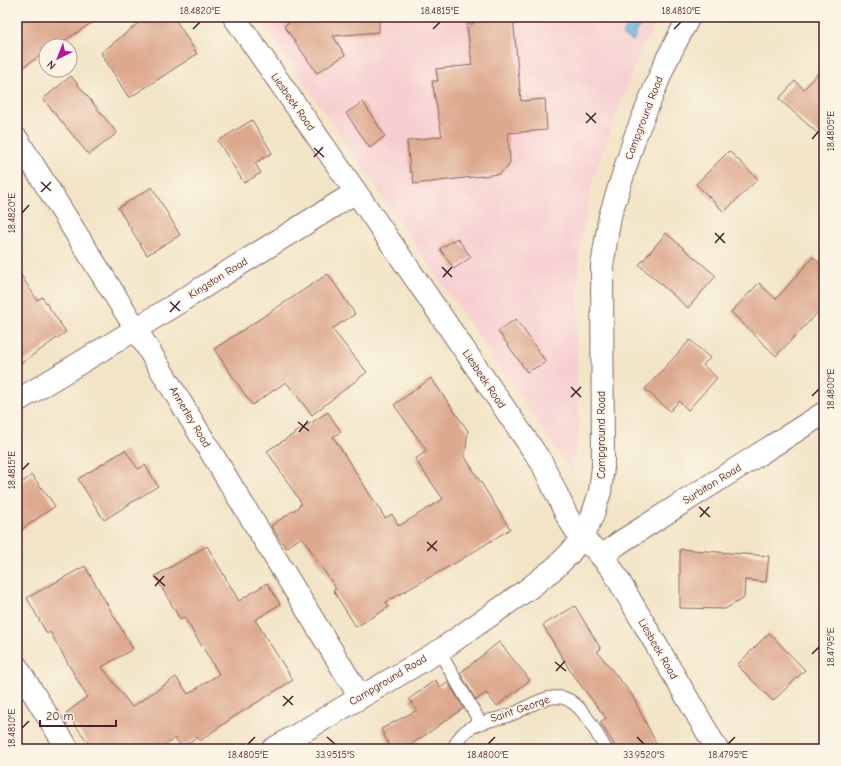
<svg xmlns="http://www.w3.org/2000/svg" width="841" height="766" font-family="'Comic Neue',sans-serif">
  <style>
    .built { fill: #f7cfd1 }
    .water { fill: url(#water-ripples); stroke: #536882 }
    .building { fill: #dda98e }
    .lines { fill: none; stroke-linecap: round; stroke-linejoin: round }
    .service-casing { stroke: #856462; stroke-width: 14 }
    .minor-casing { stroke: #856462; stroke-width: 24 }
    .service { stroke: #fff; stroke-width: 12 }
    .minor { stroke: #fff; stroke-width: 22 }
    .ticks { fill: none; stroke: #4a1f2b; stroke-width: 1.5 }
    .labels { text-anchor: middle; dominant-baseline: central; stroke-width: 3; stroke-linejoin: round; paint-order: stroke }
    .street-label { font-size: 11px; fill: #4a1f2b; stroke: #fcf5e5 }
    .neatline { fill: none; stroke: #4a1f2b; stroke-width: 1.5 }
    .ticks-label { font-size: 10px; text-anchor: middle; fill: #4a1f2b }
  </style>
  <defs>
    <pattern id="water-ripples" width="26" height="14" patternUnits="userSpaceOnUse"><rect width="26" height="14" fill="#5cb1d8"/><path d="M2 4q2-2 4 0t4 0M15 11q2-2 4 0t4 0" fill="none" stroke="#4e8faf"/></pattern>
  </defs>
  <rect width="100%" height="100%" fill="#fcf5e5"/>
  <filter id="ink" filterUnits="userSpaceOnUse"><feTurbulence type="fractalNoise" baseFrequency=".025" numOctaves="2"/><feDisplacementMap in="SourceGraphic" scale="8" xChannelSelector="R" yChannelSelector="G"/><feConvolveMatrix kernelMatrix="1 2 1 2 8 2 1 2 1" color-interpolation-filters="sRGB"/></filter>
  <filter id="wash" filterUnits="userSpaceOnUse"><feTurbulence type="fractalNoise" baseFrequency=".012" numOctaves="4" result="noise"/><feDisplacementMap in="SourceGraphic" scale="16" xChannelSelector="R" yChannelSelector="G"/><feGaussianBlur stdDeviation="0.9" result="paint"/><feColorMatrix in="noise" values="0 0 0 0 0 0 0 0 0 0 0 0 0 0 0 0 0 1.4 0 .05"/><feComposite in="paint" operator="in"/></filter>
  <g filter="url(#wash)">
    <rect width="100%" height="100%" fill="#f2e5c7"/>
    <path class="built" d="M259,17h400l-19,34 -47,128 -13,73 -3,86 2,94 -6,42z"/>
    <path class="water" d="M631,17h13l-11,24 -11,-5z"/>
    <g id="blocks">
      <path class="building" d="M17,17h84l-45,29h-10v6l-29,19z
        M146,17h28l23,37 -68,44 -28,-45z
        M297,17h82v15l-46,4 12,19 -28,18 -33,-47z
        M472,17h41l8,84 24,-2 2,31 -39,3 2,29 -2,5 -9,7 -85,10 -2,-12h-2l-3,-31 35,-5 -10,-55h6l-2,-12 36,-4 -5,-41h6z
        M824,66v73l-45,-40 16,-18 9,8z
        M71,76l46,57 -28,22 -46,-56z
        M363,102l22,34 -15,12 -24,-35z
        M252,120l20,33 -17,10 6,10 -17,10 -26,-42z
        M729,151l29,28 -34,33 -28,-28z
        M152,187l28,48 -33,20 -29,-47z
        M666,233l50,43 -28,32 -49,-43z
        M457,238l14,19 -17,12 -14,-20z
        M813,257l11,10v39l-48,50 -45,-44 28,-29 17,16z
        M17,269l20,31 5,-3 24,35 -49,34z
        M328,274l27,40 -23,15 35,43 -55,43 -26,-33 -34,23 -38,-56z
        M516,319l30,43 -19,10 -29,-41z
        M690,340l20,18 -7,7 14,13 -29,32 -9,-9 -9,10 -25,-22z
        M431,378l37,53 -3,26 45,72 -48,30 -76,43 3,5 -33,20 -23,-37 3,-1 -34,-52 -16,11 -15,-22 29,-20 -1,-1 3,-1 -35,-53 61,-39 13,20 -8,5 11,17 41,64 7,-4 7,12 44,-27 -28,-40 12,-8 -33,-46z
        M125,450l13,19 7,-4 13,21 -54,34 -26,-41z
        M32,475l23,31 -38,27v-47z
        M207,546l32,55 28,-18 13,21 -25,16 38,60 -61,38 -32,23 -3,-4 -15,10 -7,-9 -15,11h-67l-27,-36 21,-16 -37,-65 -3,2 -20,-36 58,-32 48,83 -31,18 30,40 44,-30 12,17 31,-20 -35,-57 -4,2 -25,-43z
        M680,549l89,7 -3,26 -21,-2 -1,18 -19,11 -45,-1z
        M575,606l26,43 -4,2 35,44 27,54h-42l-17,-27 6,-4 -34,-44 -29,-49z
        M769,633l36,37 -32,31 -36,-36z
        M499,642l31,38 -33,26 -11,-13 -10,7 -16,-27z
        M435,680l6,8 7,-6 16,26 -59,41h-14l-10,-20 36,-19 -8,-11z"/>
    </g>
  </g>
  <g filter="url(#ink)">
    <use href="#blocks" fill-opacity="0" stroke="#856462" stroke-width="1"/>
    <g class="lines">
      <g class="service-casing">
        <path id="service" d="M439,651l41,71
          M453,749c4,-8 7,-14 14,-19 14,-10 31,-10 46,-16 11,-5 25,-14 36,-16 4,-1 12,-1 15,0 19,6 32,35 42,51"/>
      </g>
      <g class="minor-casing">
        <path id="minor" d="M234,17l122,175 186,271 25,53 14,23 14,10 17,20 105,180
          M17,139l119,190 224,368
          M17,401l119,-72 220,-137
          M602,557l17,-14 205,-130
          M17,667l51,82
          M273,749l166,-98 89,-62 28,-22 13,-13 12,-15 11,-22 8,-25 3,-25 -1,-201 8,-50 25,-79 31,-76 23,-44"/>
      </g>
      <use href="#service" class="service"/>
      <use href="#minor" class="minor"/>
    </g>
  </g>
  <path class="ticks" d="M193,29l7,-7M433,29l7,-7M674,29l7,-7M586,113l10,10M586,123l10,-10M812,139l7,-8M314,148l10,9M314,157l9,-10M41,182l10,9M41,192l10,-10M22,213l7,-8M715,233l10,10M715,243l9,-10M442,267l10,10M443,277l9,-10M170,302l10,9M170,312l10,-11M571,387l10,10M812,396l7,-7M571,397l10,-10M298,422l11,9M299,432l9,-11M22,470l7,-7M699,507l11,10M700,517l9,-10M427,542l10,9M427,551l10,-10M154,576l11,10M155,586l9,-10M812,654l7,-7M555,662l11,9M556,671l9,-10M283,696l10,9M283,706l10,-10M22,728l7,-7M327,737l8,7M637,737l7,7M248,744l7,-7M488,744l7,-7M728,744l7,-7"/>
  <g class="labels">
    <g class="street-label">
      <text transform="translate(293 102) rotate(55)">Liesbeek Road</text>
      <text transform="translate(644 118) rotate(-69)">Campground Road</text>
      <text transform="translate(218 278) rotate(-32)">Kingston Road</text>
      <text transform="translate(484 379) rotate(56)">Liesbeek Road</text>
      <text transform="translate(190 417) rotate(59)">Annerley Road</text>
      <text transform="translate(601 435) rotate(-90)">Campground Road</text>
      <text transform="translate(712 484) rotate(-32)">Surbiton Road</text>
      <text transform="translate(658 649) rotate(60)">Liesbeek Road</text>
      <text transform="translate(388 680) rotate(-31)">Campground Road</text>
      <text transform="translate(520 709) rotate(-19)">Saint George</text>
    </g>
  </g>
  <rect width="841" height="766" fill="none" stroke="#fcf5e5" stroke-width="44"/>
  <g transform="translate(58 58) rotate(223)"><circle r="19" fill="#fcf5e5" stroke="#b59f9b"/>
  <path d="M0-3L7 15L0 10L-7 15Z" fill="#b5179e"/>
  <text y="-6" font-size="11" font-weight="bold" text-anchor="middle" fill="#4a1f2b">N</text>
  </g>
  <path d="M40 720v6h76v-6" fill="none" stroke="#4a1f2b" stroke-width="2"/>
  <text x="46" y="720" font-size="12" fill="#4a1f2b" stroke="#fcf5e5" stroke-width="3" paint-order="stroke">20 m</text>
  <rect x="22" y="22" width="797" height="722" class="neatline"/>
  <g class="ticks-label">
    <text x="200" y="14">18.4820°E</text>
    <text x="440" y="14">18.4815°E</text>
    <text x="681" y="14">18.4810°E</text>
    <text transform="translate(830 131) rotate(-90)" y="4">18.4805°E</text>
    <text transform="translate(11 213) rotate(-90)" y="4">18.4820°E</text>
    <text transform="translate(830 389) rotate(-90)" y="4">18.4800°E</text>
    <text transform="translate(11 470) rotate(-90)" y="4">18.4815°E</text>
    <text transform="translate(830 647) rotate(-90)" y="4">18.4795°E</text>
    <text transform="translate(11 728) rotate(-90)" y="4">18.4810°E</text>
    <text x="248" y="758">18.4805°E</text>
    <text x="335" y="758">33.9515°S</text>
    <text x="488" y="758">18.4800°E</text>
    <text x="644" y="758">33.9520°S</text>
    <text x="728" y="758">18.4795°E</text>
  </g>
</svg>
